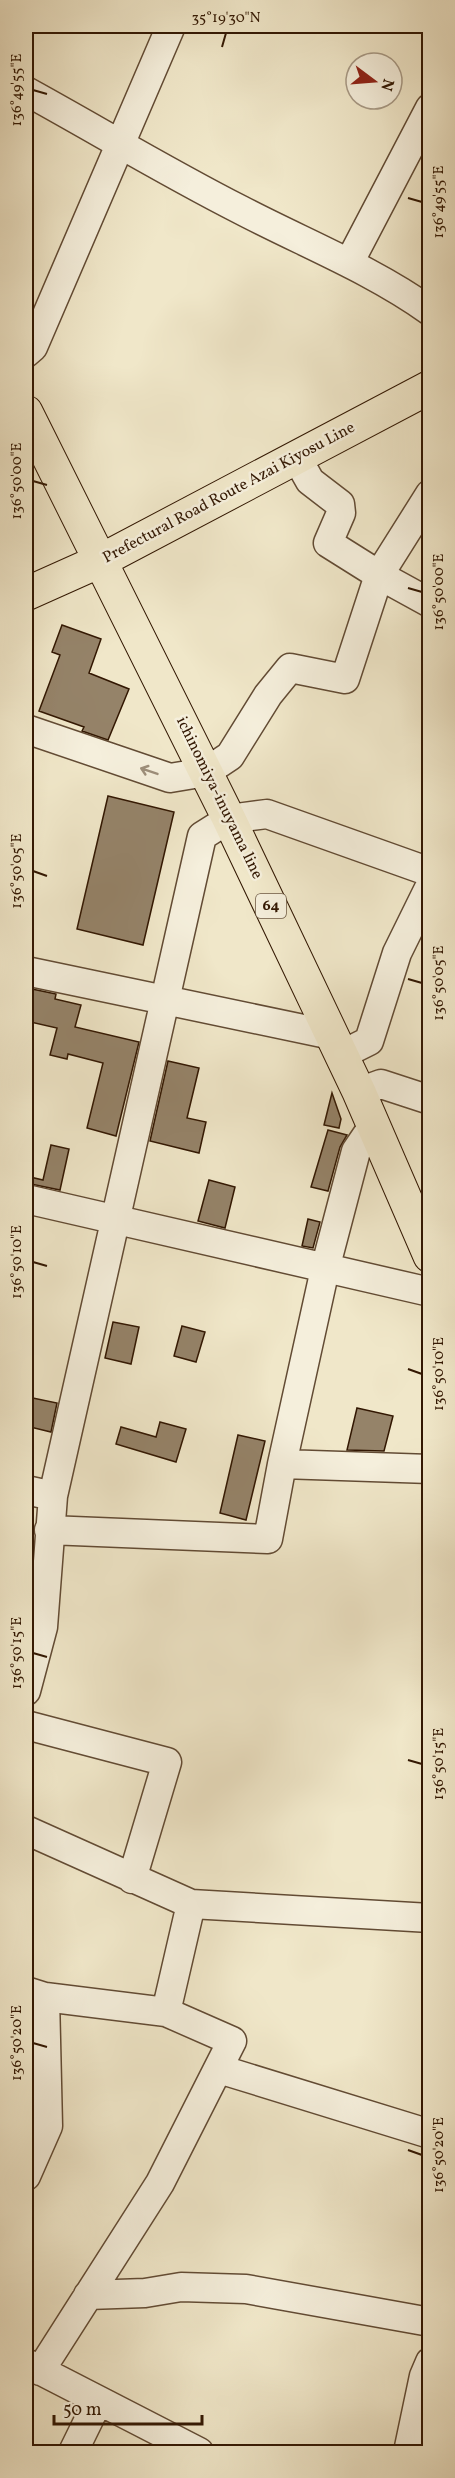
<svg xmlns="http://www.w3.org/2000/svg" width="455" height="2478" font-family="Vollkorn,serif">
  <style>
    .building { fill: #958369; stroke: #321702; stroke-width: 1.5 }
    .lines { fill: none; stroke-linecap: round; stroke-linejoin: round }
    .minor-casing { stroke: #624b34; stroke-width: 31 }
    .major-casing { stroke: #321702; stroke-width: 35 }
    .minor { stroke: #f5efdc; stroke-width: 28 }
    .major { stroke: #f0e7c9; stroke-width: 33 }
    .oneway { stroke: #9d8e7a }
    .ticks { fill: none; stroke: #321702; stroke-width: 2 }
    .labels { text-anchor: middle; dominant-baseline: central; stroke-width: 5; stroke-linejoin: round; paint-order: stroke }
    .shield { fill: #f5efdc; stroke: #6c5843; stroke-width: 1.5 }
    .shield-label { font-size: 15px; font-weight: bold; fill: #321702 }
    .street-label { font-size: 16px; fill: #321702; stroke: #f5efdc }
    .neatline { fill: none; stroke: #321702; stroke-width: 2 }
    .ticks-label { font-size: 15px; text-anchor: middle; fill: #321702 }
  </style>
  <rect width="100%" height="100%" fill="#f0e7c9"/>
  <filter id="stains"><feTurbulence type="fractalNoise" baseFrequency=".00333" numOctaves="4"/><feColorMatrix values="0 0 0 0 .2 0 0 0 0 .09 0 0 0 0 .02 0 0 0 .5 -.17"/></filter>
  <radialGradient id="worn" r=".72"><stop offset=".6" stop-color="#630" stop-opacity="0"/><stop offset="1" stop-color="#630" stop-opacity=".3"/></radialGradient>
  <path class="building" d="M62,625l39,14 -12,34 40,16 -21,51 -26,-9 2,-4 -45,-16 21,-56 -8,-3z
    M108,796l66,16 -31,133 -66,-16z
    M32,989l24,5 -1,5 26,6 -6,22 64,15 -23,94 -29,-8 16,-65 -35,-9 -1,5 -17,-4 7,-27 -31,-7z
    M168,1061l31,7 -12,50 19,4 -7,31 -49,-12z
    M332,1093l9,26 -2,9 -15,-3z
    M328,1130l19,5 -7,12 -12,44 -17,-4z
    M51,1145l18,4 -9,41 -34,-7v-7l17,4z
    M209,1180l26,7 -10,41 -27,-7z
    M308,1219l12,3 -7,26 -11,-2z
    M113,1322l26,5 -8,37 -26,-6z
    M182,1326l23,6 -9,30 -22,-6z
    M28,1397l29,6 -6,29 -25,-6z
    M357,1408l36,8 -9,35 -37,-1z
    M160,1422l26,7 -10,33 -60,-18 5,-17 35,10z
    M238,1435l27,6 -19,79 -26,-7z"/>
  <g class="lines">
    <g class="minor-casing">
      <path id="minor" d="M26,91c71,39 142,82 215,119 63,33 130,59 189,101
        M349,263l81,-155
        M26,353l7,-6 138,-321
        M297,458l13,23 30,23 1,9 -13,30 51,32 51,28
        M26,729l144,49 36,-6 24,-16 38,-61 22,-27 55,11 34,-104 51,-81
        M26,971l306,64
        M341,1055l28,-14 28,-88 33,-67
        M359,1092l22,-8 49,16
        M26,1199l404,93
        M282,1464l148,5
        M26,1490l27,6
        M49,1530l219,9 14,-75 43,-195 31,-118 17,-25
        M26,1691l17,-64 10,-131 149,-660 27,-17 38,-5 163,58
        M26,1725l141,37 -35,117
        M26,1830l165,74 239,14
        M26,1991l19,6 121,15 66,29 -72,142 -120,188
        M166,2012l25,-108
        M219,2069l211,65
        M26,2176l22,-50 -3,-129
        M88,2295l57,-2 36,-6 65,2 184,33
        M26,2363l173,89
        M73,2452l25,-51
        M408,2452l16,-76 6,-14"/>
    </g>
    <g class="major-casing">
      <path id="major" d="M26,412l203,407 130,273 71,164
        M26,594l76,-34 328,-173"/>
    </g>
    <use href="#minor" class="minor"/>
    <use href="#major" class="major"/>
  </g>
  <defs><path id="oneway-shaft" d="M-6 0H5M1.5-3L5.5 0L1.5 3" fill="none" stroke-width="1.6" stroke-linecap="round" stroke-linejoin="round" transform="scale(1.5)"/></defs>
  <use class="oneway" href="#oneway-shaft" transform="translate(149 771) rotate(-161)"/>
  <path class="ticks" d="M222,47l4,-14M33,90l14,4M408,198l14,4M33,481l14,4M408,588l14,4M33,871l14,5M408,979l14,4M33,1262l14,4M408,1369l14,5M33,1653l14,4M408,1760l14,4M33,2043l14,4M408,2150l14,5"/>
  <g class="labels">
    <rect class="shield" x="256" y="894" width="30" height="24" rx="4.5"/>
    <g class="shield-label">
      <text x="271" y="906">64</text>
    </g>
    <g class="street-label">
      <text transform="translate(229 493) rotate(-28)">Prefectural Road Route Azai Kiyosu Line</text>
      <text transform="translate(219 798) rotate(64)">ichinomiya-inuyama line</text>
    </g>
  </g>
  <rect width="455" height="2478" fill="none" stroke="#f0e7c9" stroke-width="66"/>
  <g transform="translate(374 81) rotate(106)"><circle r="28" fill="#f5efdc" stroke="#a79985" stroke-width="1.5"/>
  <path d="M0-4.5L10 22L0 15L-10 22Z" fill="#8f2418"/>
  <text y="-9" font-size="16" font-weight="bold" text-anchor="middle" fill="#321702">N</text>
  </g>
  <path d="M54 2415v9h148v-9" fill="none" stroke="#321702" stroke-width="3"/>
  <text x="63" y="2415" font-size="18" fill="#321702" stroke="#f5efdc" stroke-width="4.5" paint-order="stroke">50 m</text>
  <rect x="33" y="33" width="389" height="2412" class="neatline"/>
  <g class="ticks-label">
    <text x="226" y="22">35°19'30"N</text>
    <text transform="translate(16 90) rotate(-90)" y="5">136°49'55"E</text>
    <text transform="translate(438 202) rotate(-90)" y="5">136°49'55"E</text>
    <text transform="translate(16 481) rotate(-90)" y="5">136°50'00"E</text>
    <text transform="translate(438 592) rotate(-90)" y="5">136°50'00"E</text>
    <text transform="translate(16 871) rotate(-90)" y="5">136°50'05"E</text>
    <text transform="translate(438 983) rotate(-90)" y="5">136°50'05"E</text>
    <text transform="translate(16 1262) rotate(-90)" y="5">136°50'10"E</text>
    <text transform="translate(438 1374) rotate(-90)" y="5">136°50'10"E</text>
    <text transform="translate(16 1653) rotate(-90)" y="5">136°50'15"E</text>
    <text transform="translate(438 1764) rotate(-90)" y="5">136°50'15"E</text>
    <text transform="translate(16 2043) rotate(-90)" y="5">136°50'20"E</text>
    <text transform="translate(438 2155) rotate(-90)" y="5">136°50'20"E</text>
  </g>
  <rect width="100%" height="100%" filter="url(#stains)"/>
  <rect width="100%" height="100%" fill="url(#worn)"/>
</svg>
